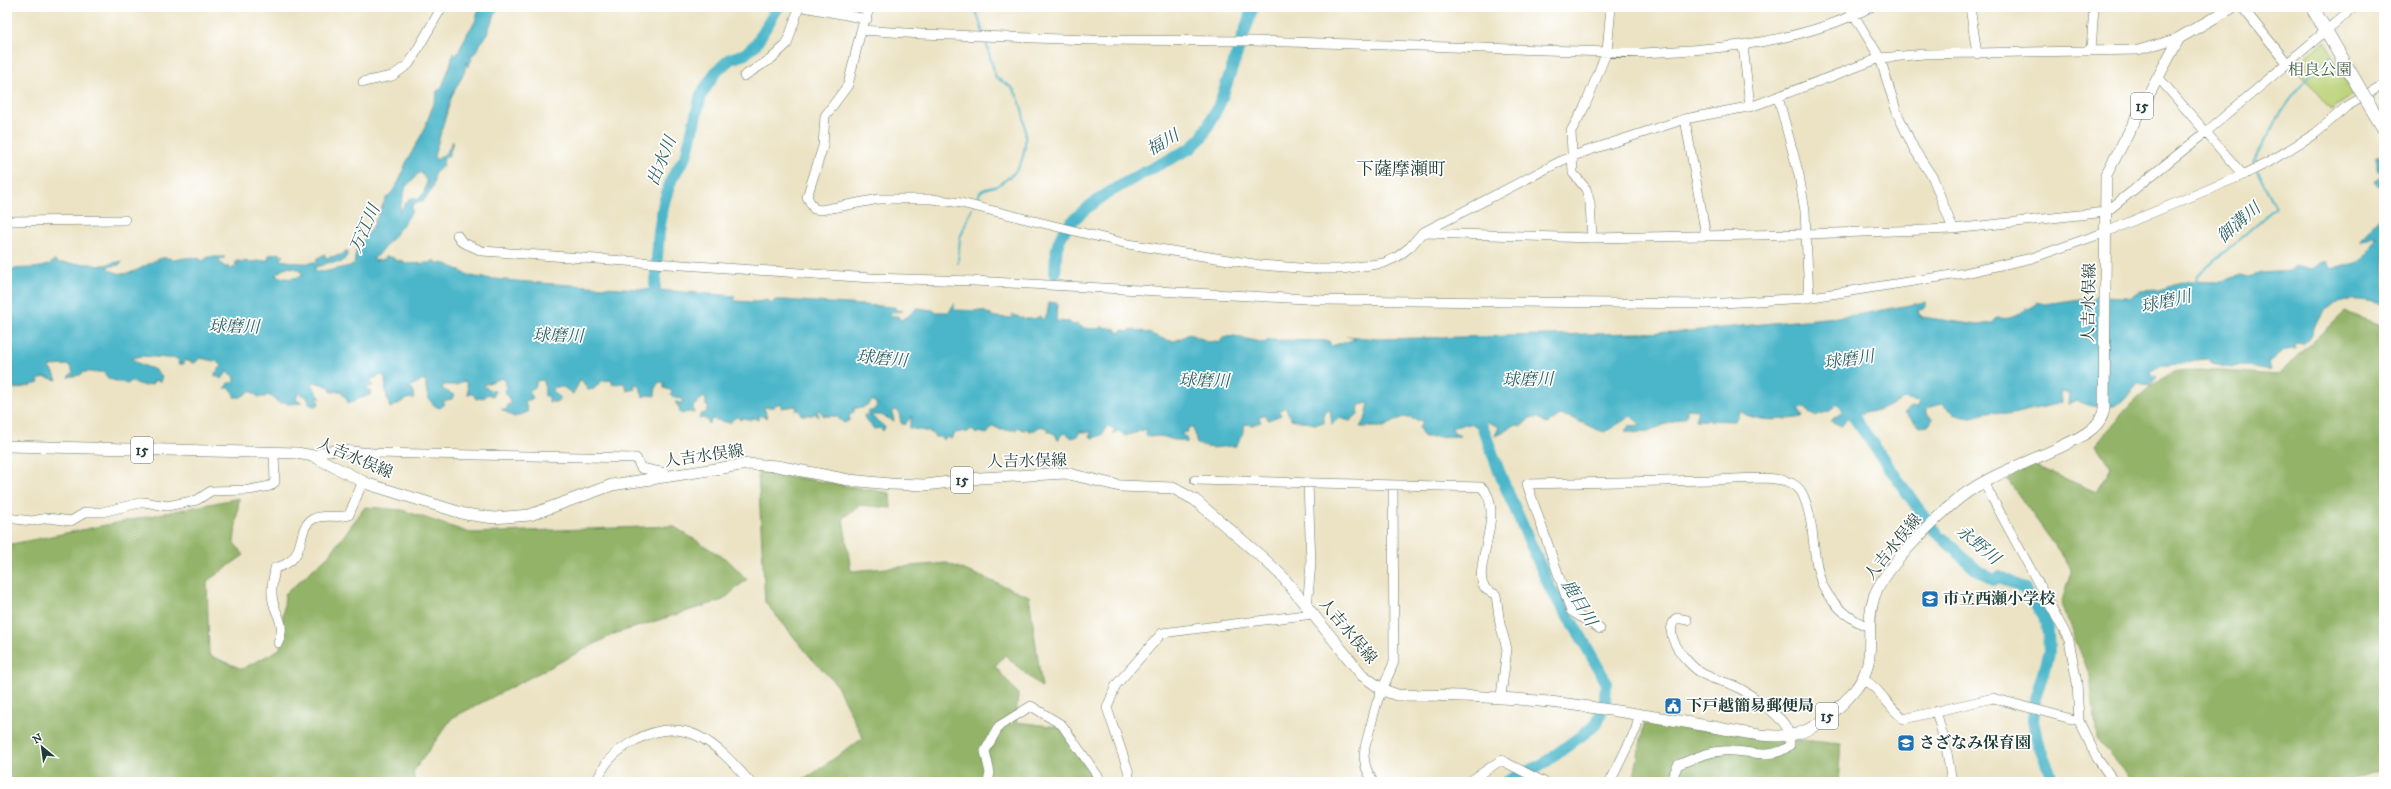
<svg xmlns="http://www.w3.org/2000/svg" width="2391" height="789" font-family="'IM FELL DW Pica','Noto Serif JP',serif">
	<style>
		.green { fill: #bad176; stroke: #6c8755 }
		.forest { fill: #93b367; stroke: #59784e }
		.water { fill: #4cb6c9; stroke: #367a7e; fill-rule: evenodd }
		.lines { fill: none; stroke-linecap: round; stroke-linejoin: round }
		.stream { stroke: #4cb6c9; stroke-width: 2 }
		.river { stroke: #4cb6c9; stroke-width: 12 }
		.minor-casing { stroke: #677766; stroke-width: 10 }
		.major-casing { stroke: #677766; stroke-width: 12 }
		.highway-casing { stroke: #677766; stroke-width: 14 }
		.minor { stroke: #fff; stroke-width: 9 }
		.major { stroke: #fff; stroke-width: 11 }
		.highway { stroke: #fff; stroke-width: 13 }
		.highway-bridge-casing { stroke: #677766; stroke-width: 14; stroke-linecap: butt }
		.highway-bridge { stroke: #fff; stroke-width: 13 }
		.labels { text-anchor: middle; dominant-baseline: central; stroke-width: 3.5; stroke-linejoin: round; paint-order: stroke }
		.shield { fill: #fff; stroke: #627771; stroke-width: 1 }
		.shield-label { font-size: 15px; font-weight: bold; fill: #1f3d34 }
		.park-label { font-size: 16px; fill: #466244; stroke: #fff }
		.street-label { font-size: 16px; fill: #1f3d34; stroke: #fff }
		.poi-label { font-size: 16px; font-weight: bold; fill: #1f3d34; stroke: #fff; text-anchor: start }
		.water-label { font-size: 17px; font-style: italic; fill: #2c6161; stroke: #fff }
		.quarter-label { font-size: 18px; fill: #1f3d34; stroke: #fff }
	</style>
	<rect width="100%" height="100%" fill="#fff"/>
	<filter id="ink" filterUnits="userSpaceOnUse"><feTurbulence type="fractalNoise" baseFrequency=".025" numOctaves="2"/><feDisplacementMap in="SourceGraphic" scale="8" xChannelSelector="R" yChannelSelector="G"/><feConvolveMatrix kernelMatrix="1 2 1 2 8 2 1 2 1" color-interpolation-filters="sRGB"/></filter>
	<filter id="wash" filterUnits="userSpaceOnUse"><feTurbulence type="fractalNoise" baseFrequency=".012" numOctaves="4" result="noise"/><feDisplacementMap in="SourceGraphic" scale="16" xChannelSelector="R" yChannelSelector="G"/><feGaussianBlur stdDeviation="0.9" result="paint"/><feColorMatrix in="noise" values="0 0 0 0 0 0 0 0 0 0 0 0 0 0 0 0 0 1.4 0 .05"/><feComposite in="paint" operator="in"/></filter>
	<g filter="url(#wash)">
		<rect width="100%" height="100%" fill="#ece3c4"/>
		<!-- green -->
		<path class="green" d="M2325,42L2353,94L2331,110L2295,66Z"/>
		<!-- forest -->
		<path class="forest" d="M2345,312L2384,326V769L2345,782H2134L2097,739L2090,676L2061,604L2072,569L2007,479L2034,465L2096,492L2111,467L2096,445C2119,417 2141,388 2174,372C2185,367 2262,374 2278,375Z
			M758,471L890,493L891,508L860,505L843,518L851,571L947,563L1029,596L1042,688L1005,655L995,666L1018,694L1016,722L1059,727L1096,782H801L863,738L836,684L812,659L765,602Z
			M239,498L234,543L244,555L207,581L209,655L242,669L280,649L285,594L330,554L365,507L402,510L470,533L673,526L729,561L747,579L723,600L614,634L452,718L413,772L415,782H7V545Z
			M1644,724L1841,744L1838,782H1633Z"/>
		<!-- water -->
		<path class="water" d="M479,7H498L485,38L478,47L479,49L473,55H469L472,59L468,67L467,61L464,73L452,95L434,156L436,160C445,155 449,150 453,141L449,155L444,158L443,166L434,174C435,185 430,196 421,202C418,204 415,203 412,205V212C407,219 380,255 374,258V261L385,259L386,256L394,258L393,260L404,261V264L429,263L435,260L437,263C451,262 462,275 476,277C535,284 595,286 654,290L655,283H658V290L735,296L734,301L757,302L768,300L771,304L775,300H784L895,307L896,310L903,311L892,312L890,316H898L900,320L907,317L917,308L933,310L934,312H949L954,304V310L983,311L995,317L1012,318V314C1020,318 1032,322 1040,316L1042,320L1047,315L1049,302L1057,303L1056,321L1070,322L1072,325L1077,324L1083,328L1098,329L1102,327L1116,329L1118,333L1123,330L1127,332C1142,325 1159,341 1174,341C1179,340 1185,336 1189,334L1210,342L1216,341L1220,343L1222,338L1234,336L1264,343L1269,340L1329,341L1331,346L1356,339L1346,336L1377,339L1680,332L1856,315L1925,302V307L1917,311L1922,317L1978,325L1992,323L1997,318C2008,319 2013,318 2022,312C2028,307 2031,310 2038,302L2044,304L2087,298L2091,301L2096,296L2129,297L2141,291L2158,290L2188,281L2218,282L2241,275L2249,277L2262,273L2290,271L2296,265L2312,269L2322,262H2327L2330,270C2339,266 2343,265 2352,264C2365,262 2371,246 2376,236L2360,242C2366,229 2377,223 2384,211V305C2360,297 2328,295 2316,323C2311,334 2315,335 2304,344L2295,343L2296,349C2283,346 2277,356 2269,363L2271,370L2241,365L2230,368L2211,364L2207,359C2196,359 2187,363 2176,365C2164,368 2162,363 2150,373L2157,377L2150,385L2138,383C2133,388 2126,399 2122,402C2108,411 2090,407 2076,400L2068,404L2069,394L2060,392L2061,403L2008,415C1977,404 1973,433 1942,404L1927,408V414L1933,419L1929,425L1919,426L1904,413L1911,407L1918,408L1919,402L1904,399L1885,408L1846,418L1842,426L1830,421L1849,407L1836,404L1830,411L1814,416L1809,413L1805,407L1799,410L1803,417C1785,420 1755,423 1740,411L1735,421L1695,420L1698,410L1687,409V416L1648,431L1637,433L1625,431L1629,426L1641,425L1631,416L1605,432C1588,428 1576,417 1560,415L1547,424L1539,418H1530L1522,426L1515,425L1495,436L1499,427L1486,421L1480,429C1471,422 1460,423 1451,429L1460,436L1424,437L1419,428L1423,421L1403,417L1384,427H1360L1366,417L1369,403L1359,405L1358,414L1350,421L1339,418L1332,425L1330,409L1324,412V423L1315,424L1291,419L1285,407L1279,411L1281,415L1268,420L1265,414L1259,418L1261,422L1252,425L1245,424L1242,435L1236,446C1218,446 1215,451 1197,444L1193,427H1189L1187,432L1181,433L1188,440L1186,443L1182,440C1169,442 1166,433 1150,437L1146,435L1147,429L1125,436L1119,431L1113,433L1115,429L1106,427L1102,435L1093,438L1089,436L1092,432H1079L1078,436L1072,438L1066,433L1062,434L1058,440L1055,434L1047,431L1049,429L1040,426L1035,430L1028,431L1029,428L1024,430L1017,427L1016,430H1001L993,426L987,434L979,432L976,434L972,429L966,433V431L955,433L951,439L946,437L944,440L940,437H935L930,432L909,428L912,416L904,425L901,423L899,412L896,410L892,412L894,421L881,415H870L885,427L883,431L880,428L874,429L865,419L864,415H867L869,410L872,411L877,406L874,400L862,408H854V412L849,416L850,420L844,423L836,416H824L819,410L817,411L819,417L814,413L813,415H801L800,411L796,410L797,406L781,408L782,404H777L774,407H764L767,418L759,415V420L753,418L750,420L743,418L740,420L738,417L734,418L730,423L712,419L709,424L706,419L699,418L701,414L706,413L709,406H706V400L703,397L693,407L694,413L688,412L682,414L679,412L680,409L675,402L682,403L683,399L675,398L671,395L672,391L664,388V382H660L656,386L655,396L647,395L643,397L640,387L634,383L635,389L627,391L625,384L620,383L613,385L611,380L602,381L594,389L588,390L581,379L573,394L563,387H554L553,392L561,398L558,402H549V396H545L544,380L536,381V386L529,391L533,398L525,402L528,412L514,417L501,409L507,410V405L511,404L505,391L506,382L502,378L483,385L489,390L495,391L493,396L488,394L485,397L476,399L473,394H468L467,383L463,381L457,385H444L442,389L454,395L452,399L443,401L445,404L440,408C429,406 425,391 426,382L422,380L408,388L413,389L414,399L409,398L390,408L386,393L385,378L382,375L370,380L373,386L365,389L371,392L370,395L355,400V402L348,403L346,397L342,394L343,391L331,392L330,387L315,382L311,384L321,399L317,397L319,404L315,406L310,405L307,397L298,393L296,400L302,403L288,404L284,402L281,404L275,400L277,399L267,395L265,397H259L250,391L241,397H234V393L230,388H225L228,383H234L235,377L227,372L222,379L215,376V373L222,366L218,362L200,358L195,363L184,360V364H178L179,359L142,356L132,358C140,368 155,365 162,377L160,382L155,380L152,384L144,386L131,381L128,384L109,379L103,372H84L80,375L68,377L73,372L69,365L50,366L49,369L53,371L57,380L45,377L38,380L39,383L16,389L7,384V270C22,266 43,272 55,260L58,263L91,264L98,266L123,261L119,265L107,267C110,271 111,270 115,272C137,281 157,249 173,260C183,259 195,254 203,261L208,257H225L219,261L225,267H229V270L239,265L235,264L236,261L250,262L268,260L269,255L279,253L284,256L281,258V260C292,262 310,266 319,260L316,259L325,254V258L341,255L345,251L349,252C339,269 341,260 328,263C323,265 320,266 315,267V270L323,272L354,265L356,251L372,228L386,198L393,191L399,181L406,163L423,132L437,95L436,92L442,87C446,75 451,66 453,53L456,56L458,53L468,32L475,22ZM421,172L427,182L424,193L418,200L414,198L409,199L399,212L406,186C413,182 414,176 421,172ZM286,267L296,268L304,275C293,279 287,280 275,275Z
			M2377,156H2384V185L2378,186L2375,180L2383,174L2377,170Z"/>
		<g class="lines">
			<!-- stream -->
			<path class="stream" d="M975,7L983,33
				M2254,166L2253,163C2272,124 2298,82 2332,55
				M974,204L981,191C986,188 990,188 996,186C1001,184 1011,176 1015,172C1031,154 1027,105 1012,88C1008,84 1001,81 996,78L985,39
				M958,263L960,238L972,208
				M2196,282L2197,276L2276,207L2257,171
				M954,313V304"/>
			<!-- river -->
			<path class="river" d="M1055,274C1056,265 1055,252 1058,244C1070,204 1155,168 1191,148L1202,137L1220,103L1253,7
				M654,299L659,231L664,202L672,178L686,156L701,95L715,73L730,59L745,54L756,44L778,7
				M1837,393L1931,527L1973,567L1993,580L2000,577L2025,589L2044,617L2048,633L2049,652L2035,699L2033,721L2038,744L2054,782
				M1476,410L1502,479L1550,588L1580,635L1606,682L1605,701L1597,724L1543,764L1506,782"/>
		</g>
	</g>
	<g filter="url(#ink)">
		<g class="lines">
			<!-- minor casing -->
			<g class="minor-casing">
				<path id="minor" d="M804,7L867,19
					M870,7L861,30L848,85L825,116L823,146L807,197L814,209L821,210L879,199H932L961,203L1128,244L1260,265L1312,269H1342L1384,263L1397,257L1410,247L1422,233L1563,160L1587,151L1685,119L1753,106L1880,58L1924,54L2138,50L2179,38
					M1849,7L1880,58L1897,113L1914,149L1933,178L1953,229
					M1970,7L1977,54
					M2242,7L2288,64
					M861,30L921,34L1091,40L1254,41L1643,53C1722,49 1800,43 1871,7
					M1743,46L1750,106
					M2091,50L2094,7
					M744,76L771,59L787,44L799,7
					M2158,77L2243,175
					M363,82L392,76L409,64L442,7
					M1778,97L1799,175L1805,211L1809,298
					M1685,119L1706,236
					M7,221L125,220
					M1425,233L1592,238L1805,234L1953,229L2106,212L2206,132L2354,7
					M457,235L462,242L482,251L871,278L974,281L1323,300L1707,304L1806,298L1965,273L2032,258L2106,232L2243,175L2269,162L2316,133L2346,107L2384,84
					M1592,238L1590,203L1586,189L1573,173L1571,131L1585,106L1607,51L1611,7
					M313,456C331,446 354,452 373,453L636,458L641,468L665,473L668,477
					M1195,480L1481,487C1508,509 1470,570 1485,588C1487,591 1493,593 1496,595L1500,624L1507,649L1501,696
					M1984,483L2069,640L2077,683L2079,721L2097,758L2114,782
					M7,518L32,521L48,518L71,521L86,512H102L144,502L167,506L197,500L211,491L249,490L270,486L275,482L274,452
					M1307,608L1311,563L1308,483
					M1600,629L1571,611L1527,484C1588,483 1650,481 1712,480C1732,480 1776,474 1793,484C1802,489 1804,497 1807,506C1815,530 1812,557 1821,581C1828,601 1850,621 1870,627
					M278,643C288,621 272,613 272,594C271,585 274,577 275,568C310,560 294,529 313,519C324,513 338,519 349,515L363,481
					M1863,679C1881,689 1888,708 1904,719L1993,698L2079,721
					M1936,711L1946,747L1952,782
					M597,782C603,763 615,752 632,742C684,711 717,744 750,782
					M988,782L990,773L985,751L999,726L1031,706L1062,725L1102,782
					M1127,782L1129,773L1107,708L1116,685L1162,633L1313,614
					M1373,782L1366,768L1364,757L1365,747L1377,702L1394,662L1393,486
					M1469,782L1501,760L1544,782
					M1610,782L1636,729L1639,715
					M1670,782L1678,765C1692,759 1706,752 1722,751C1746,748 1770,763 1790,745C1790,738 1789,732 1785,725C1778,714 1749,693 1737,687C1727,682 1714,680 1703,674C1689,666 1659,634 1677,618L1687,620"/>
			</g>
			<!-- major casing -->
			<g class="major-casing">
				<path id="major" d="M7,446L297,453L313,456L368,484L465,514L494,518L530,515L612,485L748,464L777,466L849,480L890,484L926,485L980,478L1065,473L1120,486L1173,488L1195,500L1263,558L1282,576L1362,675L1383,690L1397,695C1460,695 1520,697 1582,706C1626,712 1669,719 1713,727C1737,731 1772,740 1796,734C1817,729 1842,706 1855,690C1880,659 1863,630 1874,597C1883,570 1929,525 1950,506C1979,479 2019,466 2054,450C2068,443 2082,438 2093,428C2099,423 2102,418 2104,410L2106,175L2179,38L2233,7"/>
			</g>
			<!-- highway casing -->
			<g class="highway-casing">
				<path id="highway" d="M2312,7L2361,91"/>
			</g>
			<!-- minor -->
			<use href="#minor" class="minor"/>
			<!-- major -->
			<use href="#major" class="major"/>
			<!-- highway -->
			<use href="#highway" class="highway"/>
			<!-- highway-bridge casing -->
			<g class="highway-bridge-casing">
				<path id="highway-bridge" d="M2361,91L2384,129"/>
			</g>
			<!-- highway-bridge -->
			<use href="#highway-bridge" class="highway-bridge"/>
		</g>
	</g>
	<!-- icons -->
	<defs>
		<g id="school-square" transform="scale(0.9)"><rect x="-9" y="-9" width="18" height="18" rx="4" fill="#1f6fb2" stroke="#fff"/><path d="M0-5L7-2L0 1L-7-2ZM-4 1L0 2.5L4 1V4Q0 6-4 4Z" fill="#fff"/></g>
		<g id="civic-square" transform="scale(0.9)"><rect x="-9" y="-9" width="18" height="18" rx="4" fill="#1f6fb2" stroke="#fff"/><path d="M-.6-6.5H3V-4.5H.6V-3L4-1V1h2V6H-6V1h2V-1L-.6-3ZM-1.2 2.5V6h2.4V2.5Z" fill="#fff"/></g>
	</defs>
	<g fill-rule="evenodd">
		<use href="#school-square" x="1930" y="599"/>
		<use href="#civic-square" x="1673" y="706"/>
		<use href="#school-square" x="1906" y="743"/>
	</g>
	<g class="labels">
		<!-- shield labels -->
		<g class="shield">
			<rect x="2131" y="93" width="22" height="26" rx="3"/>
			<rect x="131" y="437" width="22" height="26" rx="3"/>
			<rect x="951" y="467" width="22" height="26" rx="3"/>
			<rect x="1816" y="703" width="22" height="26" rx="3"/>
		</g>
		<g class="shield-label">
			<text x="2142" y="106">15</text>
			<text x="142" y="450">15</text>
			<text x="962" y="480">15</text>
			<text x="1827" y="716">15</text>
		</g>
		<!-- park labels -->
		<g class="park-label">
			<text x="2320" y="70">相良公園</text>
		</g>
		<!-- street labels -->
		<g class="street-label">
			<text transform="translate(2089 303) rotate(-89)">人吉水俣線</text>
			<text transform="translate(704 456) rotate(-8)">人吉水俣線</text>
			<text transform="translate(355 458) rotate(23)">人吉水俣線</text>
			<text transform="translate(1027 461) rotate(-1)">人吉水俣線</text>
			<text transform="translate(1893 547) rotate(-51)">人吉水俣線</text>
			<text transform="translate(1348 631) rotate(50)">人吉水俣線</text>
		</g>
		<!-- poi labels -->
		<g class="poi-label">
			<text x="1943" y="599">市立西瀬小学校</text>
			<text x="1686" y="706">下戸越簡易郵便局</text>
			<text x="1919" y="743">さざなみ保育園</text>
		</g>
		<!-- water labels -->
		<g class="water-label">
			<text transform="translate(1163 143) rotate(-30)">福川</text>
			<text transform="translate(662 161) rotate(-68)">出水川</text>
			<text transform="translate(2239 223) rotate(-41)">御溝川</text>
			<text transform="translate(365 229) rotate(-66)">万江川</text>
			<text transform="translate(2166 302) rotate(-13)">球磨川</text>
			<text transform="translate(234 327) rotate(1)">球磨川</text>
			<text transform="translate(558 336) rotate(1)">球磨川</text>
			<text transform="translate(882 359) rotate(5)">球磨川</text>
			<text transform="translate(1849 360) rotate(-8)">球磨川</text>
			<text transform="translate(1528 380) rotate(-1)">球磨川</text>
			<text transform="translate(1204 381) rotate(1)">球磨川</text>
			<text transform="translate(1978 545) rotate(40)">永野川</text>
			<text transform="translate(1579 603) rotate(59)">鹿目川</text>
		</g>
		<!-- quarter labels -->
		<g class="quarter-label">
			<text x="1401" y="170">下薩摩瀬町</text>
		</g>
	</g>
	<!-- margin -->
	<rect width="2391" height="789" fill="none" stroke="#fff" stroke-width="24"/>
	<!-- north arrow -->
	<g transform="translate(42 747) rotate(331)" stroke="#ffffff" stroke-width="3" paint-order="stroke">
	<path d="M0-3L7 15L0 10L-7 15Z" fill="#1f3d34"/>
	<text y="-6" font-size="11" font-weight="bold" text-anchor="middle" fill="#1f3d34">N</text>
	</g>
</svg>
